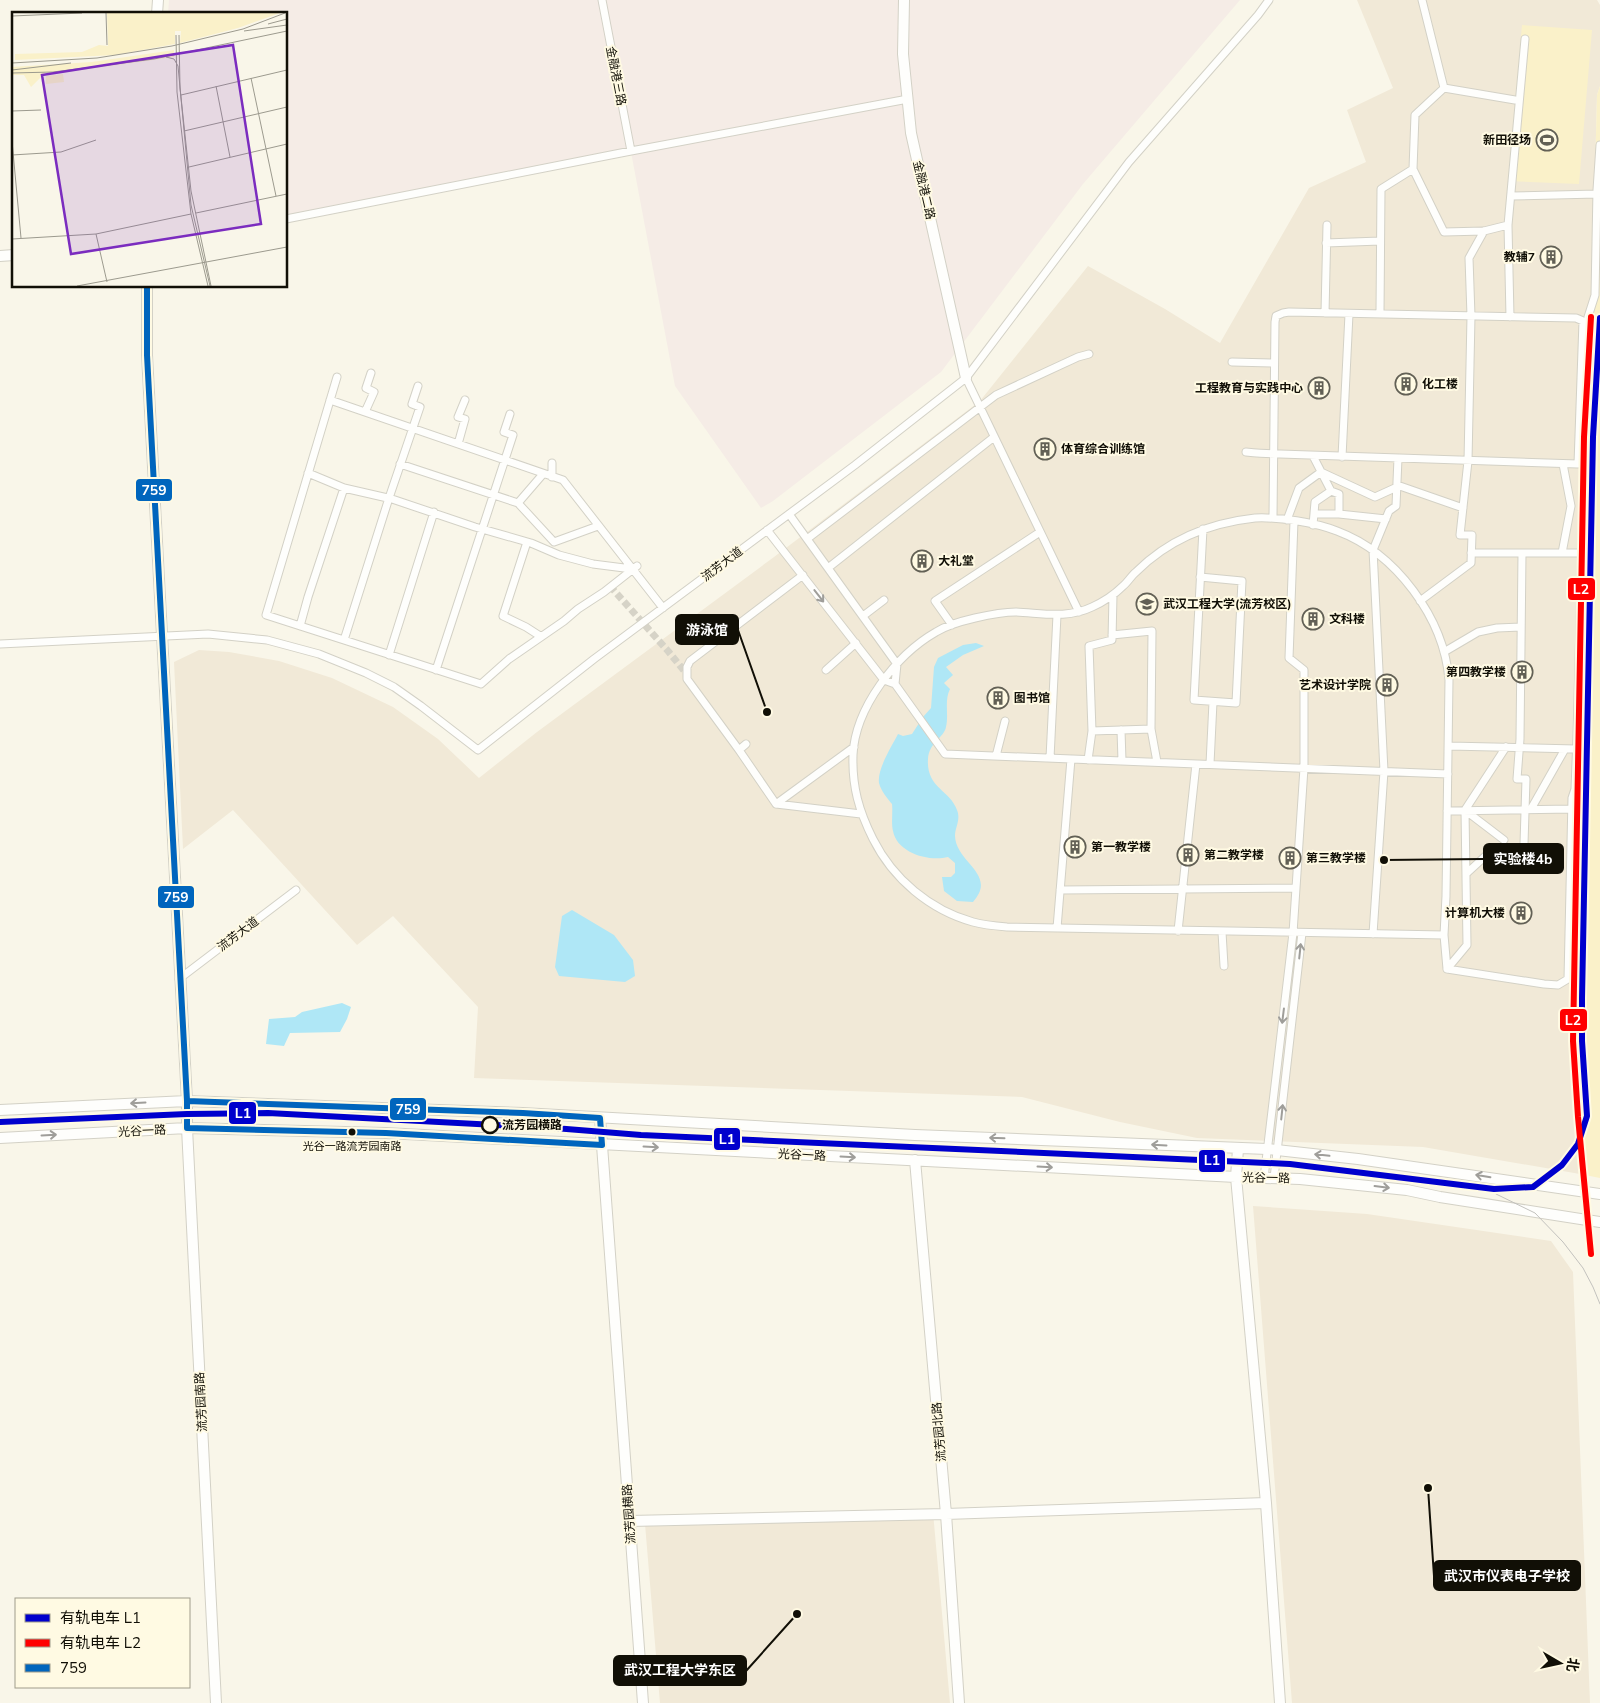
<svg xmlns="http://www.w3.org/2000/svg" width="1600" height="1703" font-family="'Nunito Sans','Noto Sans SC',sans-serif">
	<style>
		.commercial { fill: #f5ece6 }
		.education { fill: #f1e9d7 }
		.green { fill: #faf1c9 }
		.water { fill: #afe7f6 }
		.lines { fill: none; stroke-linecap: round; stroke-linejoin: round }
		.street-tunnel { stroke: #d6d3c7; stroke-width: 7; stroke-dasharray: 7 3.5; stroke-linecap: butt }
		.street-casing { stroke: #d3d1c6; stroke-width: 9 }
		.secondary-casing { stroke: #d3d1c6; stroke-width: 12 }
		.street { stroke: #fefefc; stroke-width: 7 }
		.secondary { stroke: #fefefc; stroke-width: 10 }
		.tram { stroke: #c3c2be; stroke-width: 1 }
		.bus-1-casing { stroke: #fffae3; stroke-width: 10 }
		.bus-1 { stroke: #0065bd; stroke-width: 6 }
		.tram-1-casing { stroke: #fffae3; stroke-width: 10 }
		.tram-2-casing { stroke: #fffae3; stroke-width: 10 }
		.tram-1 { stroke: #0000cd; stroke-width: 6 }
		.tram-2 { stroke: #f00; stroke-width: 6 }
		.oneway { stroke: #9f9e9a }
		.stop-dot { fill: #fffae3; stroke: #110f06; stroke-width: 2.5 }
		.bus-dot { fill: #110f06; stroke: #fffae3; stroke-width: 2 }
		.labels { text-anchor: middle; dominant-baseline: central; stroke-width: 4; stroke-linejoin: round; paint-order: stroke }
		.bus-label { font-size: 11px; fill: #110f06; stroke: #fffae3 }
		.street-label { font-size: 12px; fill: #110f06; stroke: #fffae3 }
		.poi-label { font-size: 12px; font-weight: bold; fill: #110f06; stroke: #fffae3; text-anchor: start }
		.stop-label { font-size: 12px; font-weight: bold; fill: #110f06; stroke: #fffae3; text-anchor: start }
		.inset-road { fill: none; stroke: #9c9a8e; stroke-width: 1 }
		.view { fill: #7b2cbf; fill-opacity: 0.15; stroke: #7b2cbf; stroke-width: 2.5 }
		.inset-edge { fill: none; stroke: #110f06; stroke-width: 2.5 }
		.leader { fill: none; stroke: #110f06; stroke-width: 2 }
		.callout-dot { fill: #110f06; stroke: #fffae3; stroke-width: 2 }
		.callout { fill: #110f06; stroke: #110f06; stroke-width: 2 }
		.callout-label { font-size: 14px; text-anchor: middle; font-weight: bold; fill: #fff }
		.line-badge { stroke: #fffae3; stroke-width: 2 }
		.badge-label { font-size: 14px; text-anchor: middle; font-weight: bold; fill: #fff }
	</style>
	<rect width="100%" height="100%" fill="#f9f6e9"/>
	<!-- commercial -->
	<path class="commercial" d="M169,0H1240L1083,184L941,372L773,501L761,508L675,386L631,152L286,220V14H168Z"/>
	<!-- education -->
	<path class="education" d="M1357,0H1597L1600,5V86L1597,95L1580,755V1174L1423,1147L1197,1138L1120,1122L1022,1097L474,1078L478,1007L393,916L357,945L233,810L183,849L174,662L199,650L229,652L279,661L332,678L393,707L438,739L479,778L537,732L774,557L980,401L1088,266L1165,309L1220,343L1309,188L1366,162L1347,110L1393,88Z
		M1253,1206L1367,1214L1551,1241L1573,1272L1590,1703H1292Z
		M933,1512L950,1703H660L645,1524Z"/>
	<!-- green -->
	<path class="green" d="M1522,25L1592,30L1579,184L1508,181Z
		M1600,86V1178L1580,1174V755L1597,95Z"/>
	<!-- water -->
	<path class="water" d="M976,643L984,646L963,655L946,667L953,675L944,683L950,689C944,701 949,714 946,727C944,738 929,742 928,759C926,788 950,790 957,810C961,820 955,827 955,836C956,863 998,874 973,902L957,901L944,891L942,877H951L955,873V863L948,857C929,862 897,853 893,831C891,823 893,812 892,804C887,798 881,791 879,783C877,769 892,746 898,734L903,736L912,734L923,717L931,708L934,667L938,658L963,645Z
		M572,910L614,935L633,960L635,976L625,982L559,976L555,967L562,916Z
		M342,1003L351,1007L347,1019L340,1032L290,1033L284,1046L266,1044L269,1019L295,1017L302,1012Z"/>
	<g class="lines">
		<!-- street-tunnel -->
		<path class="street-tunnel" d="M610,586L668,651L686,673"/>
		<!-- street casing -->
		<g class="street-casing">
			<path id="street" d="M602,0L631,151
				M1422,0L1444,88
				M1444,88L1415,115L1413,169L1444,232L1484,231L1508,225
				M1444,88L1515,100
				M1511,196L1597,194
				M286,219L631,151L908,99
				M1326,243L1380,241
				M1325,313L1327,225
				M1380,314L1381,189L1413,169
				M1510,317L1508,225L1525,39
				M1232,362L1274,363
				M337,377L266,615L481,684L509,659L564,621L578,609L604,592L637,566
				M966,378L1079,612
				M330,400L563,480L663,608
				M365,412L374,392L366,388L371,373
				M458,444L465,419L458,417L465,400
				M1246,452C1257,453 1269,454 1280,454L1578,464L1583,321L1576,318L1289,312L1283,313L1276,316L1275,322C1274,387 1274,452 1273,518
				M1313,456L1331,491L1339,494V514
				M1342,457L1349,314
				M552,463V477
				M400,464L518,503L554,542L598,526
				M308,473L344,488L392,499L475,527L531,543L559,555L593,564L632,569
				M1397,485L1463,508
				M518,503L543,474
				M789,514L897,664L895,684
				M1315,514H1339L1386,519
				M1255,518C1279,517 1314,522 1337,531C1396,553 1444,618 1449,680L1446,896L1444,935L1007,927C995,926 984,925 973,922C930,910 893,879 873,839C859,811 852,787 853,755C855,708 896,655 936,632C947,625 962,621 975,618C988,615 1003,612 1016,612C1042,613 1067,619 1092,607C1103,602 1114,595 1123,586C1128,582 1131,576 1136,572C1169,539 1209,523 1255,518Z
				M1287,520L1299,488L1321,472L1375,497L1397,487
				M1313,525L1315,502L1331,491
				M767,530L884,680L895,684L945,754L1448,774
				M807,539L996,395L1078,357L1089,354
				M527,542L503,616L526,627L540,636
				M1471,553H1582
				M1522,553L1520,739L1517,779H1526L1524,844
				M1562,553L1571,506L1563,464
				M828,568L994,437
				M803,575L690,661L687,667V679L739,750L776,804L861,814
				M1200,577L1242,581L1236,703L1194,700L1203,529
				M1420,601L1471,563L1472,535H1460L1468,461L1471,316L1469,258L1484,231
				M863,616L884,600
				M952,625L935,601L1040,532
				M300,626L308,597L344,488
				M1112,635L1152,631L1151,729L1157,762
				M344,640L389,498L420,407L412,404L418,386
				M0,644L208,634L267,640L319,654L366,673L394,687L421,706L478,750L594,659L855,465L966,378L1129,162L1258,15L1269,0
				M1444,652L1478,632L1497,628L1521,627
				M389,655L434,512
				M436,670L513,435L504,432L510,414
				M826,670L856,643
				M1121,730L1122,761
				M1092,731L1151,729
				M1449,746L1576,749
				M739,750L746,744
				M996,756L1005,721
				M1050,758L1057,615
				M1088,760L1092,731L1089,646L1112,640L1113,595
				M1210,764L1213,702
				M776,804L854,747
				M1531,809L1565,749
				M1447,811L1572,809
				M1466,811L1504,840
				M1467,873L1493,849
				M1060,890L1296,888
				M1057,928L1071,759
				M1178,931L1196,764
				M1222,932L1224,966
				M1373,934L1384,771L1373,550L1389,511L1396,506L1398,458
				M1444,935L1447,969
				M1447,969L1544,984L1558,985L1568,979L1572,798L1575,789L1577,737L1588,317L1595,295L1597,190L1600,145
				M1447,969L1467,945L1465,810L1506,747
				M179,979L296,890
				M1264,1178L1293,933L1304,768V670L1289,658L1294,521
				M1274,1178L1302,933"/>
		</g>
		<!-- secondary casing -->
		<g class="secondary-casing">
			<path id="secondary" d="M904,0L903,54L911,133L966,378
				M157,14L158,0
				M0,256L14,255
				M147,286V355L187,1101V1128L216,1703
				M0,1110L187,1101L523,1113L915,1135L1267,1149L1358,1159L1600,1194
				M600,1118L643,1703
				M0,1138L187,1128L386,1133L1236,1177L1300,1179L1407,1190L1440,1197L1600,1222
				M1238,1149L1236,1177L1266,1503L1280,1703
				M915,1160L946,1514L959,1703
				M630,1521L946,1514L1266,1503"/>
		</g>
		<!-- street -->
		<use href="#street" class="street"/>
		<!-- secondary -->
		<use href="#secondary" class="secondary"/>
		<!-- tram -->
		<path class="tram" d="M1496,1194L1535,1213L1563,1242L1583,1268L1593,1287L1600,1304"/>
		<!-- bus-1 casing -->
		<g class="bus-1-casing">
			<path id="bus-1" d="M147,286V355L187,1101
				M187,1101L523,1113L600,1118L602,1145L386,1133L187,1128Z"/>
		</g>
		<!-- bus-1 -->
		<use href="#bus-1" class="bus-1"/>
		<!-- tram-1 casing -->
		<g class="tram-1-casing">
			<path id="tram-1" d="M0,1122L187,1114L268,1113L554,1128L641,1135L1290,1164L1494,1189L1533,1187L1562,1165L1578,1144L1587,1116L1582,1041V998L1593,437L1600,318"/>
		</g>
		<!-- tram-2 casing -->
		<g class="tram-2-casing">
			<path id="tram-2" d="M1591,317L1584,437L1573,1041L1578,1117L1591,1254"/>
		</g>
		<!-- tram-1 -->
		<use href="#tram-1" class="tram-1"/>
		<!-- tram-2 -->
		<use href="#tram-2" class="tram-2"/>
	</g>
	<!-- one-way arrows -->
	<defs><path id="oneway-shaft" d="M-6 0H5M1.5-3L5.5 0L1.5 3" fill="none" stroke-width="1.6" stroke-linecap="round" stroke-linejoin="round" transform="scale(1.25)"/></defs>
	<g class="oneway">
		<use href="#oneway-shaft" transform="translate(819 596) rotate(52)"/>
		<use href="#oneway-shaft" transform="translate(1300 951) rotate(-84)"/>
		<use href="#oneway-shaft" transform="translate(1283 1016) rotate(97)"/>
		<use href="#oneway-shaft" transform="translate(138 1103) rotate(177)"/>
		<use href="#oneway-shaft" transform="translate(1282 1112) rotate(-84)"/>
		<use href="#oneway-shaft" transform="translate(49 1135) rotate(-3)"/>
		<use href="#oneway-shaft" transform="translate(997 1138) rotate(-178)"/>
		<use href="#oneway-shaft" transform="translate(1159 1145) rotate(-177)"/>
		<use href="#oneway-shaft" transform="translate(651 1147) rotate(3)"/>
		<use href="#oneway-shaft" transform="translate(1322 1155) rotate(-174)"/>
		<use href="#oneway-shaft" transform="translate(848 1157) rotate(3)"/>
		<use href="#oneway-shaft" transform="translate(1045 1167) rotate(3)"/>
		<use href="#oneway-shaft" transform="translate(1483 1176) rotate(-171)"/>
		<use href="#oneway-shaft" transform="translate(1382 1187) rotate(7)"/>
	</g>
	<!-- icons -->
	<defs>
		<g id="stadium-ring" transform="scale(1.125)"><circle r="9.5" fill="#fffae3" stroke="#626055" stroke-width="1.5"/><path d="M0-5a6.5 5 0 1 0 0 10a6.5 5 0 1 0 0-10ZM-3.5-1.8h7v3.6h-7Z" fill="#626055"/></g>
		<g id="building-ring" transform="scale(1.125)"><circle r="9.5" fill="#fffae3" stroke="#626055" stroke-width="1.5"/><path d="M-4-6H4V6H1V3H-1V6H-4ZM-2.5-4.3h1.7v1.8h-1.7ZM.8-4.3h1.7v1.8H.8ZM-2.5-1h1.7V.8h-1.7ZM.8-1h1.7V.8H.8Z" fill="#626055"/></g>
		<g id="university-ring" transform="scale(1.125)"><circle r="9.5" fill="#fffae3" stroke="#626055" stroke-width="1.5"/><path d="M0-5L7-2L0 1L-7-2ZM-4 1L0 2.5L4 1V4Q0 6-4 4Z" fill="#626055"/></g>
	</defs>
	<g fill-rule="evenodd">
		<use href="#stadium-ring" x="1547" y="140"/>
		<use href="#building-ring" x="1551" y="257"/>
		<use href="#building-ring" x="1406" y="384"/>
		<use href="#building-ring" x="1319" y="388"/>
		<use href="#building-ring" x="1045" y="449"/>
		<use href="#building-ring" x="922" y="561"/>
		<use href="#university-ring" x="1147" y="604"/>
		<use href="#building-ring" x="1313" y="619"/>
		<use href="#building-ring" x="1522" y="672"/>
		<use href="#building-ring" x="1387" y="685"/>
		<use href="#building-ring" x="998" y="698"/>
		<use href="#building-ring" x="1075" y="847"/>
		<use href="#building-ring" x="1188" y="855"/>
		<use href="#building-ring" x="1290" y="858"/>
		<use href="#building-ring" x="1521" y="913"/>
	</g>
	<!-- markers -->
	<circle class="stop-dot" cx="490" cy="1125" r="8"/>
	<circle class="bus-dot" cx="352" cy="1132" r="4.5"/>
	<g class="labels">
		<!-- bus labels -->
		<g class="bus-label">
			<text x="352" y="1146">光谷一路流芳园南路</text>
		</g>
		<!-- street labels -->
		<g class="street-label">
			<text transform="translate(616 76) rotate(79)">金融港三路</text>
			<text transform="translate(924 190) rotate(77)">金融港二路</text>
			<text transform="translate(722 564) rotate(-37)">流芳大道</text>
			<text transform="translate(238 934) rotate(-37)">流芳大道</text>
			<text transform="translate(142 1131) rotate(-3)">光谷一路</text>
			<text transform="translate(802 1155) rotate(3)">光谷一路</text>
			<text transform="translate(1266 1178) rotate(1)">光谷一路</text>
			<text transform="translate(201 1402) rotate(-93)">流芳园南路</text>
			<text transform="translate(939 1432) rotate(-95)">流芳园北路</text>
			<text transform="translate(629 1514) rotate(-94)">流芳园横路</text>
		</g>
		<!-- poi labels -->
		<g class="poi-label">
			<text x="1531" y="140" text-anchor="end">新田径场</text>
			<text x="1535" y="257" text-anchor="end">教辅7</text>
			<text x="1422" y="384">化工楼</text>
			<text x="1303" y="388" text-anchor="end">工程教育与实践中心</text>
			<text x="1061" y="449">体育综合训练馆</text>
			<text x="938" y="561">大礼堂</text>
			<text x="1163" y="604">武汉工程大学(流芳校区)</text>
			<text x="1329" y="619">文科楼</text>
			<text x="1506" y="672" text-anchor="end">第四教学楼</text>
			<text x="1371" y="685" text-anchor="end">艺术设计学院</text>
			<text x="1014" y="698">图书馆</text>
			<text x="1091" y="847">第一教学楼</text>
			<text x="1204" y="855">第二教学楼</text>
			<text x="1306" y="858">第三教学楼</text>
			<text x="1505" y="913" text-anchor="end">计算机大楼</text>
		</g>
		<!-- stop labels -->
		<g class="stop-label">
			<text x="502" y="1125">流芳园横路</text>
		</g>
	</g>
	<!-- overview -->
	<g transform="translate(12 12)">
		<rect width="275" height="275" fill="#f9f6e9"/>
		<path d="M95,1H268L226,16L168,31L169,19H163V32L103,43L3,48V42L70,40L87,33L96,34ZM162,38V45L41,62L34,60L19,75L12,63H0V55L80,50ZM51,62L52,70L34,72V64Z" fill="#faf1c9"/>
		<path class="inset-road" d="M94,1L95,33M0,4L70,1M256,12L275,7M232,19L275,13M164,23L165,80L179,202L196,274M167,23L168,76L179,179L199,274M154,45L162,47L166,54L179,193L198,274M0,51L85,46L160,34L231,17L273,1M0,58L59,51M0,61L41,60L142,47L275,19M239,66L264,184M204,74L218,145M169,83L275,58M0,99L29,98M172,119L275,95M0,129L9,226M0,143L49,140L84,128M177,155L275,132M184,201L275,182M84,222L95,270M0,227L84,222L179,202M65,274L275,235"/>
		<path class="view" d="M221,33L249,212L59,242L30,63Z"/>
		<rect width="275" height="275" class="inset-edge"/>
	</g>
	<!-- callouts -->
	<path class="leader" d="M767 712L738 630M1384 860L1484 859M1428 1488L1434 1576M797 1614L746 1671"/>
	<g class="callout-dot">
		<circle cx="767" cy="712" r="5"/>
		<circle cx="1384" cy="860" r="5"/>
		<circle cx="1428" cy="1488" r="5"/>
		<circle cx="797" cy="1614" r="5"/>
	</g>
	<g class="callout">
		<rect x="676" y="615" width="62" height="29" rx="5"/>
		<rect x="1484" y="844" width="79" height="29" rx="5"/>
		<rect x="1434" y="1561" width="146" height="29" rx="5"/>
		<rect x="614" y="1656" width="132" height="29" rx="5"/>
	</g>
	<g class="callout-label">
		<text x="707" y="635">游泳馆</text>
		<text x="1523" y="864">实验楼4b</text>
		<text x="1507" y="1581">武汉市仪表电子学校</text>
		<text x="680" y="1675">武汉工程大学东区</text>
	</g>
	<g class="line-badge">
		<rect x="135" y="478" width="38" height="24" rx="5" fill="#0065bd"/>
		<rect x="1567" y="577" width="29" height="24" rx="5" fill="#f00"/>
		<rect x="157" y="885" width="38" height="24" rx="5" fill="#0065bd"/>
		<rect x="1559" y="1008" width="29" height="24" rx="5" fill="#f00"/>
		<rect x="389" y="1097" width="38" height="24" rx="5" fill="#0065bd"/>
		<rect x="228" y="1101" width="29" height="24" rx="5" fill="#0000cd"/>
		<rect x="713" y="1127" width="28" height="24" rx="5" fill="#0000cd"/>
		<rect x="1198" y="1149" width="28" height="24" rx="5" fill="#0000cd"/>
	</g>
	<g class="badge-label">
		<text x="154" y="495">759</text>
		<text x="1581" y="594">L2</text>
		<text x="176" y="902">759</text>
		<text x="1573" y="1025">L2</text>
		<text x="408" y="1114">759</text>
		<text x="243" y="1118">L1</text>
		<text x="727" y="1144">L1</text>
		<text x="1212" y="1165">L1</text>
	</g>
	<!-- legend -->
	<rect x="15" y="1598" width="175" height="90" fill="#fffae3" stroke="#a09c8b"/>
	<rect x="25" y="1614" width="25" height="8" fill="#0000cd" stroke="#a09c8b"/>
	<text x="60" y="1623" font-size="15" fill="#110f06">有轨电车 L1</text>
	<rect x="25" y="1639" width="25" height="8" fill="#ff0000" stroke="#a09c8b"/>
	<text x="60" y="1648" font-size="15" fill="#110f06">有轨电车 L2</text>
	<rect x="25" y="1664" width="25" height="8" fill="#0065bd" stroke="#a09c8b"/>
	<text x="60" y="1673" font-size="15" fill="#110f06">759</text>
	<!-- north arrow -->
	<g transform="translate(1560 1663) rotate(99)" stroke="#fffae3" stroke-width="4" paint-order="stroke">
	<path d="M0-4L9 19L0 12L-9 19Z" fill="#110f06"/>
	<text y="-8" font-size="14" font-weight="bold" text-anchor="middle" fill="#110f06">北</text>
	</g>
</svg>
